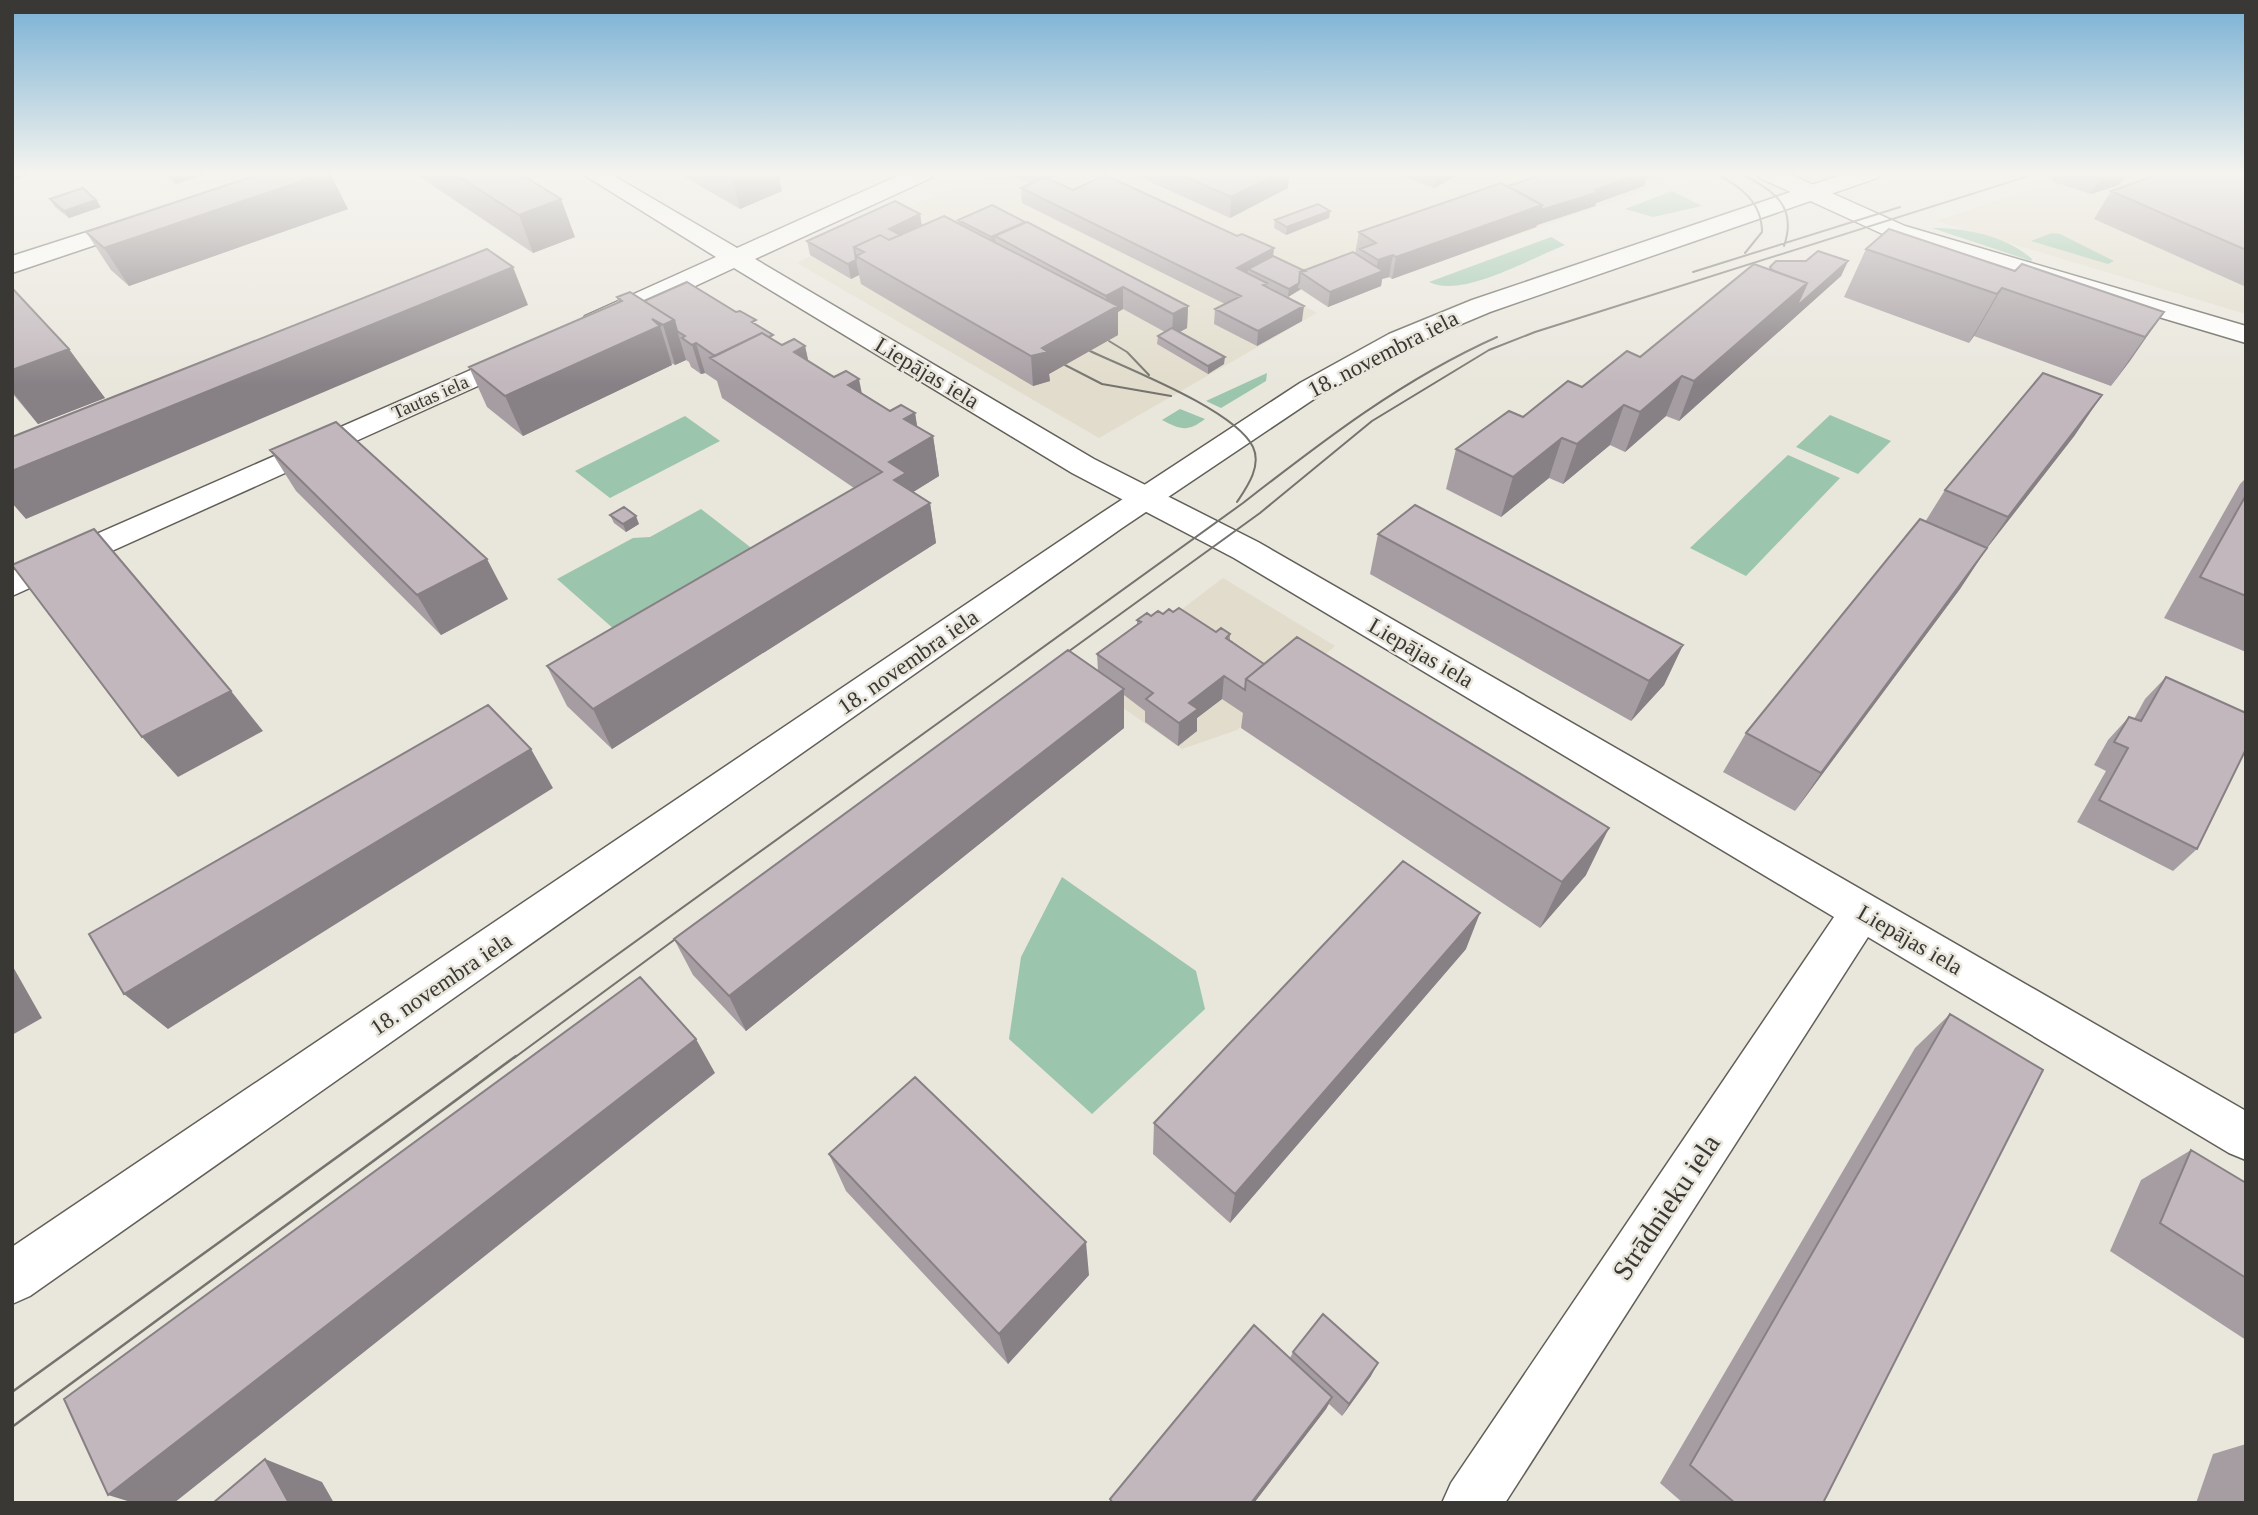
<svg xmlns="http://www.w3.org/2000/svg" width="2258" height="1515" font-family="'Times New Roman',serif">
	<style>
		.built { fill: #e1dccb }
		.green { fill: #9bc5ac }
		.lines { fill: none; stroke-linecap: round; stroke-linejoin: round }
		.minor-casing { stroke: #615f57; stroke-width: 3 }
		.tertiary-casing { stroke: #615f57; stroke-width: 3 }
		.primary-casing { stroke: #615f57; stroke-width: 3 }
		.minor { fill: #fff; fill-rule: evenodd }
		.tertiary { fill: #fff; fill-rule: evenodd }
		.primary { fill: #fff; fill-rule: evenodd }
		.tram-far1 { stroke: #75736e; stroke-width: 2 }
		.tram { stroke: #75736e; stroke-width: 2.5 }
		.wall { fill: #a69da2 }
		.shaded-wall { fill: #878084 }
		.building { fill: #c1b7bc; stroke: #878084; stroke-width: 2 }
		.labels { text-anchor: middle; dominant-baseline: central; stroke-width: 5; stroke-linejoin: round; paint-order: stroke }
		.far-street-label { font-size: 19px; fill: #393835; stroke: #e9e6dc }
		.street-label { font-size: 23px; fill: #393835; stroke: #e9e6dc }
		.near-street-label { font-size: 28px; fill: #393835; stroke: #e9e6dc }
	</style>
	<rect width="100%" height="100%" fill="#e9e6dc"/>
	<!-- built -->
	<path class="built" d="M989,173H1679L1684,176L1392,279L1389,277L1375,282L1381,286L1328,307L1301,290L1288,297L1317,313L1099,438L797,263L894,214Z
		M2080,173H2246V314L1936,221Z
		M1223,578L1335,646L1237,730L1182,749L1086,682Z"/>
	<!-- green -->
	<path class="green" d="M1672,191L1702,206L1653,217L1625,209Z
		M1932,228C1967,228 2006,236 2032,259L2031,261Z
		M2052,233L2060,234L2114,261L2108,264L2031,241Z
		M1551,237L1565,245C1531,258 1462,299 1429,282Z
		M1267,373L1266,381L1221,408L1206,401Z
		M1180,409L1205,419C1188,432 1181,430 1162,420Z
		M1830,415L1891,441L1858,474L1796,447Z
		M685,416L720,441L610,498L575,471Z
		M1788,455L1840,478L1746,576L1690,548Z
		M701,509L754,550L615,630L557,579L633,538L650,537Z
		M1062,877L1196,971L1205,1009L1092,1114L1009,1039L1021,957Z"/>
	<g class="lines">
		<!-- minor casing -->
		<g class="minor-casing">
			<path id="minor" d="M581,173H609L737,248L904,173H934L931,178L755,259L1094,459L1258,542L2246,1111V1160L2229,1153L1868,937L1505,1503H1442L1451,1483L1834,917L1234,558L1072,473L734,268L605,328H585L581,322L585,316L716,257Z
				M140,215L149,217L152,222L149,227L12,273V256Z
				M521,348L531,350L535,356L531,362L12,596V571Z"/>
		</g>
		<!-- tertiary casing -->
		<g class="tertiary-casing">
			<path id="tertiary" d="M1756,173H1787L1905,226L2246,326V343L1887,236L1760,178Z"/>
		</g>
		<!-- primary casing -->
		<g class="primary-casing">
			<path id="primary" d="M1847,173H1881L1877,178L1490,312L1409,346L1320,395L1122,528L30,1296L12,1304V1247L1100,514L1300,383L1389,334L1472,300Z"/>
		</g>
		<!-- minor -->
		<use href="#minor" class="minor"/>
		<!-- tertiary -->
		<use href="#tertiary" class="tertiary"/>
		<!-- primary -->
		<use href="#primary" class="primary"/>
		<!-- tram-far1 -->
		<path class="tram-far1" d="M1715,173C1740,186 1762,202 1762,232L1745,253
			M1739,173C1773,190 1798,205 1784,246
			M1693,272L1900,207
			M1109,341L1127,352L1149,375
			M1090,351C1128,369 1235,410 1253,447C1262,466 1247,487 1237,502
			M1065,365L1102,384L1171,396
			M1054,662L1260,513L1372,421L1489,350L1535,332L2038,173
			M474,1058L1243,503C1324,440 1403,379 1497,337
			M514,1058L689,929"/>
		<!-- tram -->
		<path class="tram" d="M12,1392L477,1056
			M12,1427L516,1056"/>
	</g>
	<!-- wall -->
	<path class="wall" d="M162,173H208L176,184Z
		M414,173H519L575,237L533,253Z
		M678,173H778L782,191L740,209Z
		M1006,173H1061L1049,179L1073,190L1237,236L1274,248L1273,256L1305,271L1355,254L1359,232L1508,186L1548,173H1657L1656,175L1646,179L1644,186L1596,203L1595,206L1537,225L1536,227L1392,279L1389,277L1382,279L1381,286L1328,307L1301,289L1288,297L1267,286L1302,321L1257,346L1214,324L1215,309L1225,304L1022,203L1021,188L1030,184Z
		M1142,173H1289L1288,188L1230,218L1142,178Z
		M1395,173H1462L1434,188Z
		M2056,173H2127L2119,185L2091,194L2051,181Z
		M2246,174V287L2094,219L2111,191Z
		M50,199L101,207L69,218L55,207Z
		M348,209L129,286L111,270L86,232Z
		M1330,211L1329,218L1286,235L1274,228L1275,220Z
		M920,214L922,226L959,223L958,220L1025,223L1188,306L1187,328L1180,332L1224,364L1208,374L1157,344L1158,336L1165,332L1123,309L1118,312V335L1049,374L1050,381L1033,386L861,284L859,275L851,279L810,255L807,241Z
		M1866,249L2015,271L2164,312L2111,386L1974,336L1969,343L1844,297Z
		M1848,261L1841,276L1679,421L1666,416L1625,452L1610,445L1563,484L1549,478L1501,517L1446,489L1456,449L1523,417L1640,357L1769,269L1770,267Z
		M12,288L105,398L38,424L12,393Z
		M617,297L644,301L757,325L774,340L782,345L805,346L808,361L890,411L915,413L917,427L933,436L939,476L913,492L930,503L936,543L612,749L567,706L547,666L854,488L722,398L717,381L705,373L701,374L691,367L689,362L686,360L675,365L671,363L672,365L523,436L487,407L469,367L618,302Z
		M2075,435L1987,548L1960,589L1795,811L1723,772L1746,733L1925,522L1945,490Z
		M270,450L508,599L441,635L296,491Z
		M2246,478V652L2164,618L2240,484Z
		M610,515L639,524L626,532L614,523Z
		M1378,534L1683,645L1664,685L1631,721L1370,574Z
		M1173,612L1216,632L1230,634V640L1264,664L1586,875L1540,928L1241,728L1243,713L1222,699L1197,718V731L1178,746L1145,722V711L1124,695V728L746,1031L693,975L674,939L1098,671L1097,654L1137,625V620L1151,616Z
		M2166,677L2197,849L2173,871L2077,822L2106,771L2094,765L2108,740L2129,717L2134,719L2145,699Z
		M1466,949L1230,1223L1153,1154L1154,1123Z
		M1950,1014L1823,1503H1683L1660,1483L1915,1048Z
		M2191,1150L2246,1183V1340L2110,1251L2141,1180Z
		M829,1154L1089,1275L1008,1364L846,1191Z
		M1293,1352L1371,1376L1342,1416L1329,1404L1326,1409L1254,1503H1110V1499L1290,1358Z
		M2246,1444V1503H2196L2213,1454Z"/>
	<!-- shaded-wall -->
	<path class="shaded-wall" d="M12,173H37L12,180Z
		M169,173H208L176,184Z
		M326,173H330L348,209L129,286L104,248Z
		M731,173H778L782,191L740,209Z
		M1038,173H1061L1049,178L1038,188Z
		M1278,173H1289L1288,188L1230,218L1231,197Z
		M1439,173H1462L1434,188L1437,174Z
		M1640,173H1657L1656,175L1646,179L1644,186L1596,203L1595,206L1537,225L1536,227L1392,279L1396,257L1542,205L1595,190Z
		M2120,173H2127L2119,185L2091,194L2100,179Z
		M561,199L575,237L533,253L519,215Z
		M96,200L101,207L69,218L64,211Z
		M1330,211L1329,218L1286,235L1287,227Z
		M920,214L922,229L891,244L889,229Z
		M1025,222L995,236L996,250L992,252L991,237Z
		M1274,248L1272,263L1248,269L1247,277L1237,268Z
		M1393,255L1389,277L1382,279L1381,286L1328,307L1330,292L1375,274L1378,260Z
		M856,260L859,275L851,279L848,264Z
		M1848,261L1841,276L1679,421L1694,381L1807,283Z
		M513,267L528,305L26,519L12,503V471Z
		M1299,283L1298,288L1301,289L1288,297L1289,289Z
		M1123,287V309L1118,312V335L1049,374L1050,381L1033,386L1031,356L1042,348L1107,313L1106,296Z
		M2002,288L1974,336L1969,343L1997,294Z
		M1188,306L1187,328L1172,336L1173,314Z
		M1304,306L1302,321L1257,346L1258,331Z
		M2164,312L2130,361L2111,386L2145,337Z
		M674,320L686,360L675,365L663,325Z
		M660,326L672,365L523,436L505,396Z
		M696,343L705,373L701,374L692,345Z
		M805,346L814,386L794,352Z
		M69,349L105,398L38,424L12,391V370Z
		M1225,357L1224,364L1208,374V366Z
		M1682,376L1666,416L1625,452L1640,412Z
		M859,379L867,419L848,385Z
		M2102,395L2075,435L1980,557L2008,517Z
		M1624,405L1610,445L1563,484L1577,444Z
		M915,413L920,444L933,436L939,476L910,494L901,520L889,462L904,419Z
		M1562,438L1549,478L1501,517L1513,477Z
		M930,503L936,543L612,749L593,709Z
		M636,516L639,524L626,532L623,524Z
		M1987,548L1960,589L1795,811L1821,773Z
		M487,559L508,599L441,635L417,595Z
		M1683,645L1664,685L1631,721L1649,681Z
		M1224,676L1222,699L1197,718V731L1178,746L1179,723L1189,703Z
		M1124,689V728L746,1031L729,996Z
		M231,691L263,731L178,777L142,737Z
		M531,749L553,788L168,1029L124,994Z
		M1609,828L1586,875L1540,928L1562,882Z
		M1480,913L1466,949L1230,1223L1235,1194Z
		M12,965L42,1018L12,1035Z
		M696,1039L715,1073L174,1503H134L108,1495Z
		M1086,1242L1089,1275L1008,1364L999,1334Z
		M1378,1363L1371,1376L1342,1416L1349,1404Z
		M1332,1397L1326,1409L1254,1503H1251Z
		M265,1459L322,1482L334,1503H289Z"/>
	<!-- building -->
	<path class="building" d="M263,173H326L104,248L86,232Z
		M453,173H519L561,199L519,215Z
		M1177,173H1278L1231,197Z
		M1548,173H1643L1595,190L1599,192L1541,210L1542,205L1508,186Z
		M2080,173H2120L2100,179Z
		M2161,173H2242L2246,174V250L2111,191Z
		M1105,175L1237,236L1242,234L1274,248L1237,268L1267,283L1263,285L1304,306L1258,331L1215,309L1241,296L1021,188L1045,177L1073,190Z
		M1501,183L1542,205L1396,257L1393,255L1378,260L1360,249L1376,243L1359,232Z
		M83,188L96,200L64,211L50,199Z
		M895,201L920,214L889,229L901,235L889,240L880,235L854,247L856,260L848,264L807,241Z
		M1318,204L1330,211L1287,227L1275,220Z
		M992,205L1025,222L991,237L958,220Z
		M944,216L1118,306L1042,348L1048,352L1031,356L856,256L864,252L854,247L880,235L889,240Z
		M1027,222L1188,306L1173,314L1123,287L1106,296L995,236Z
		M1889,229L2015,271L2022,264L2164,312L2145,337L2002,288L1997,294L1866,249Z
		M487,249L513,267L12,471V437Z
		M1818,251L1848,261L1796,307L1807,283L1772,270L1770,267L1776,261H1806Z
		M1353,252L1383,271L1330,292L1300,272Z
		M1273,256L1305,271L1300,272L1299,283L1289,289L1248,269Z
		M1754,264L1807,283L1694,381L1682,376L1640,412L1624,405L1577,444L1562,438L1513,477L1456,449L1509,411L1523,417L1568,381L1582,387L1627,351L1640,357Z
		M687,282L736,312L740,311L749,316L756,320L752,322L773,335L769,337L762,333L715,356L696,343L692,345L682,338L685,336L677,331L674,320L644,301Z
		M12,288L69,349L12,370Z
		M630,292L674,320L663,325L652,319L660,326L505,396L469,367L622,301L617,297Z
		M1172,328L1225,357L1208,366L1158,336Z
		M762,333L782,345L794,339L805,346L794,352L834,377L846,371L859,379L848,385L890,411L901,405L915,413L904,419L933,436L889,462L906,473L894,480L930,503L593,709L547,666L882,472L710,358Z
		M2043,373L2102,395L2008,517L1945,490Z
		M336,422L487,559L417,595L270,450Z
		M2246,495V596L2200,577Z
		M1415,505L1683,645L1649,681L1378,534Z
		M624,507L636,516L623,524L610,515Z
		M1920,519L1987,548L1821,773L1746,733Z
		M94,529L231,691L142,737L12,565Z
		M1179,608L1216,632L1221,628L1230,634L1226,638L1264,664L1246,679L1245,690L1224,676L1189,703L1198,709L1179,723L1146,699L1153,693L1097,654L1141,622L1137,620L1147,613L1151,616L1158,611L1163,614L1169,609L1173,612Z
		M1297,637L1609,828L1562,882L1246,679Z
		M1068,650L1124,689L729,996L674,939Z
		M2166,677L2246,713V749L2197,849L2099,800L2128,748L2114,742L2129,717L2141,721Z
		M488,705L531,749L124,994L89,934Z
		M1403,861L1480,913L1235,1194L1154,1123Z
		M640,977L696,1039L108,1495L64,1399Z
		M1950,1014L2043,1070L1823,1503H1735L1690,1465Z
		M915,1077L1086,1242L999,1334L829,1154Z
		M2191,1150L2246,1183V1278L2160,1223Z
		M1323,1314L1378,1363L1349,1404L1293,1352Z
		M1254,1325L1332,1397L1251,1503H1113L1110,1499Z
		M265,1459L289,1503H213Z"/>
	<!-- sky -->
	<linearGradient id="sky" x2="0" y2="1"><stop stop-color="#78b0d4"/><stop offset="0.45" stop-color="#f5f4ef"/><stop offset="1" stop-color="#f5f4ef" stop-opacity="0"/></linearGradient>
	<rect width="2258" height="385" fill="url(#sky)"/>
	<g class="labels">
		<!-- far-street labels -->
		<g class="far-street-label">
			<text transform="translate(430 397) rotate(-24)">Tautas iela</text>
		</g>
		<!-- street labels -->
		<g class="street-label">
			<text transform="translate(1383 354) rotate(-27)">18. novembra iela</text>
			<text transform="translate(927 373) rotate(31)">Liepājas iela</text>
			<text transform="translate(1421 653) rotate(30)">Liepājas iela</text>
			<text transform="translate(908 662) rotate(-35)">18. novembra iela</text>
			<text transform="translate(1910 940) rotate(30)">Liepājas iela</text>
			<text transform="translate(441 984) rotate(-34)">18. novembra iela</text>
		</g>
		<!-- near-street labels -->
		<g class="near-street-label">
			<text transform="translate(1666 1207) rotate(-56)">Strādnieku iela</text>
		</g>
	</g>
	<!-- border -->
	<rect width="2258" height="1515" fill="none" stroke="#393835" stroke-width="28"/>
</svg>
